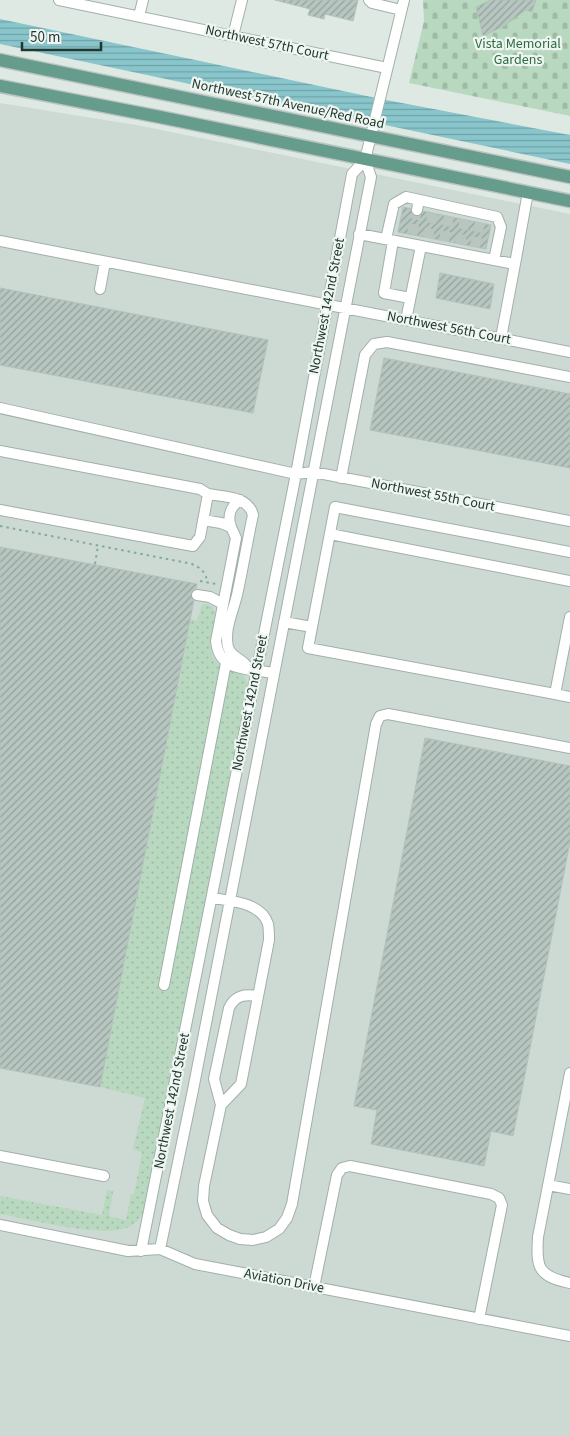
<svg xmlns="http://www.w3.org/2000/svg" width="570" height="1436" font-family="'Source Sans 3',sans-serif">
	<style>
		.built { fill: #cdd9d3 }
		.grass { fill: url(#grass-dots) }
		.cemetery { fill: url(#cemetery-stones) }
		.water { fill: url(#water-rules) }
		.building { fill: url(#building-hatch); stroke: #b2c2ba }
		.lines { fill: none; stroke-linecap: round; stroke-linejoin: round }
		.minor-tunnel { stroke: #b9c6c0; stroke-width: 10; stroke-dasharray: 10 5; stroke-linecap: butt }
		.minor-casing { stroke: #a2b0aa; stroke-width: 12 }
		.major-casing { stroke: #bcc3c1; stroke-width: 15 }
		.path { stroke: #81ab9b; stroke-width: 2; stroke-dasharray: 2.5 4; stroke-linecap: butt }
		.minor { stroke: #fff; stroke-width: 10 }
		.major { stroke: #669c8b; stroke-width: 12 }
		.labels { text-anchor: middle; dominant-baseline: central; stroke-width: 4.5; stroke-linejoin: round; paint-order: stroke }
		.street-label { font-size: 14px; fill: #213830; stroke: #eff6f2 }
		.park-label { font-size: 14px; fill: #2e6c42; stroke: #eff6f2 }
	</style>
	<defs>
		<pattern id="grass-dots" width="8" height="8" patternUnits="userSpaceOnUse" patternTransform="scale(1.25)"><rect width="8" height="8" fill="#b8d9bf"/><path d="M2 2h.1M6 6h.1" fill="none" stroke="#9ebba4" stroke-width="1.8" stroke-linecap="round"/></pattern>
		<pattern id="cemetery-stones" width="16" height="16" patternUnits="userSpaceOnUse" patternTransform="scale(1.25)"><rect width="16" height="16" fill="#b8d9bf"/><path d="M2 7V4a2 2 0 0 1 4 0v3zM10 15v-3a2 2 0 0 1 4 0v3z" fill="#9ebba4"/></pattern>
		<pattern id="water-rules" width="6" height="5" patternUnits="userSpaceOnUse" patternTransform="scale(1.25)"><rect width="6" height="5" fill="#89c6cc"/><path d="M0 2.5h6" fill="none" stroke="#70a2a6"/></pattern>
		<pattern id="building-hatch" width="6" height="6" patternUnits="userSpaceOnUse" patternTransform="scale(1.25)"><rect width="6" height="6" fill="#b7c6c0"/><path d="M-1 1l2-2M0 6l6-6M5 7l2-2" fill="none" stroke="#94a29c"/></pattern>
	</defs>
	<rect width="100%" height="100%" fill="#dfe9e4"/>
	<!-- built -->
	<path class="built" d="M0,103L142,126L570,214V1436H0Z"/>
	<!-- grass -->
	<path class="grass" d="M205,604L212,606C216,612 215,615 214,621C207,654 208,665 243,675L245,678L248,684L144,1210C141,1218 135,1225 126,1228C100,1238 29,1219 0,1214V1196L102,1215L107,1190L113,1191L109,1216L126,1220L131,1194H134L142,1152L133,1149L145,1098L100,1087L191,619L197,621L202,605Z"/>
	<!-- cemetery -->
	<path class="cemetery" d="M423,0H570V116L409,83L424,21Z"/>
	<!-- water -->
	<path class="water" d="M0,19L381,99L570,135V164L0,44Z"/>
	<!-- building -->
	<path class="building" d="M275,0H358L353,21L325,14L324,19L308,15L310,9Z
		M491,0H536L532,12L526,10L504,26L483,36L476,7Z
		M403,207L491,225L486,249L398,232Z
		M440,273L494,284L490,309L436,298Z
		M0,288L268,340L253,413L0,365Z
		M384,358L570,394V468L370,430Z
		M0,547L197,584L100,1087L0,1068Z
		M425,738L570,766V842L513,1136L491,1131L484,1166L371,1144L377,1110L354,1106Z"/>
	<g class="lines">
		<!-- minor-tunnel -->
		<path class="minor-tunnel" d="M412,234L417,210
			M428,238L433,213
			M444,241L449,216
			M460,244L465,219
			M475,247L480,222"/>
		<!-- minor casing -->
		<g class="minor-casing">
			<path id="minor" d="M59,0L387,68
				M369,0L372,3L401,10
				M139,16L143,0
				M233,36L242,0
				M417,210L419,200
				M359,234L515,264L501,338
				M386,239L394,204L406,197L497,217L501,227L494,260
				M0,241L570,352
				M393,241L384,293L410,298
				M515,264L528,192
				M100,289L105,262
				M406,320L421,246
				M0,408L296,474L313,472L570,521
				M0,451L200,489L208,494L200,537L193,546L0,510
				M341,478L365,355L374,344L387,342L570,377
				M208,494C225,497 248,496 253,515C247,542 243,568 237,595C233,612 224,629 228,647C231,658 244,659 248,668
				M203,520L221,523L231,527L236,538L216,641C219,673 249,668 273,673
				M231,527C227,516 231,506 240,500
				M330,534L570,581
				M570,552L335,507L308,648L555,694L570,617
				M197,595L210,597L223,604
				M284,622L312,627
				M555,694L570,697
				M212,898C230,901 261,902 268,924C269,929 269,935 269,940L241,1084L221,1105
				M164,985L226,663
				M258,996C245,994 235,995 229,1008L214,1079L221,1105L204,1186L203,1201L207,1215L217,1228L229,1235L240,1239L253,1240L266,1237L279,1229L287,1218L292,1204L376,724L380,716L388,714L570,748
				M570,1073L538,1237C536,1268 538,1276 570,1283
				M0,1156L104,1176
				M548,1185L570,1189
				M0,1225L128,1251L160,1249L195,1264L570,1336
				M160,1249L193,1090L371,177L365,160
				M141,1251L296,474L352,174L365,160L404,0
				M314,1287L337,1175L342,1168L350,1166L491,1194L499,1198L502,1205L479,1319"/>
		</g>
		<!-- major casing -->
		<g class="major-casing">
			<path id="major" d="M0,60L570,177
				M0,86L160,117L570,201"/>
		</g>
		<!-- path -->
		<path class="path" d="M0,526L192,564C201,568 207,573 207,583
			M95,564L98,546
			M200,581L216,584"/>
		<!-- minor -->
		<use href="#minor" class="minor"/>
		<!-- major -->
		<use href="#major" class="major"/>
	</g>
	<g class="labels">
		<!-- street labels -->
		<g class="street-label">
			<text transform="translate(267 43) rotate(12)">Northwest 57th Court</text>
			<text transform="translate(288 104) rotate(12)">Northwest 57th Avenue/Red Road</text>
			<text transform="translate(327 306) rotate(-79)">Northwest 142nd Street</text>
			<text transform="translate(449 328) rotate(11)">Northwest 56th Court</text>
			<text transform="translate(433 495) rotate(11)">Northwest 55th Court</text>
			<text transform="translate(250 703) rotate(-79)">Northwest 142nd Street</text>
			<text transform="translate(172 1101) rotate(-79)">Northwest 142nd Street</text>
			<text transform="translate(284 1281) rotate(11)">Aviation Drive</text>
		</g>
		<!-- park labels -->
		<g class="park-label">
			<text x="518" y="44">Vista Memorial<tspan x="518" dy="16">Gardens</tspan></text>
		</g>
	</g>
	<!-- scale -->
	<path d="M22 42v8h79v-8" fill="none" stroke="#213830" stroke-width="2.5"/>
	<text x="30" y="42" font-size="15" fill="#213830" stroke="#eff6f2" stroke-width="4" paint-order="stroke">50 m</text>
</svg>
